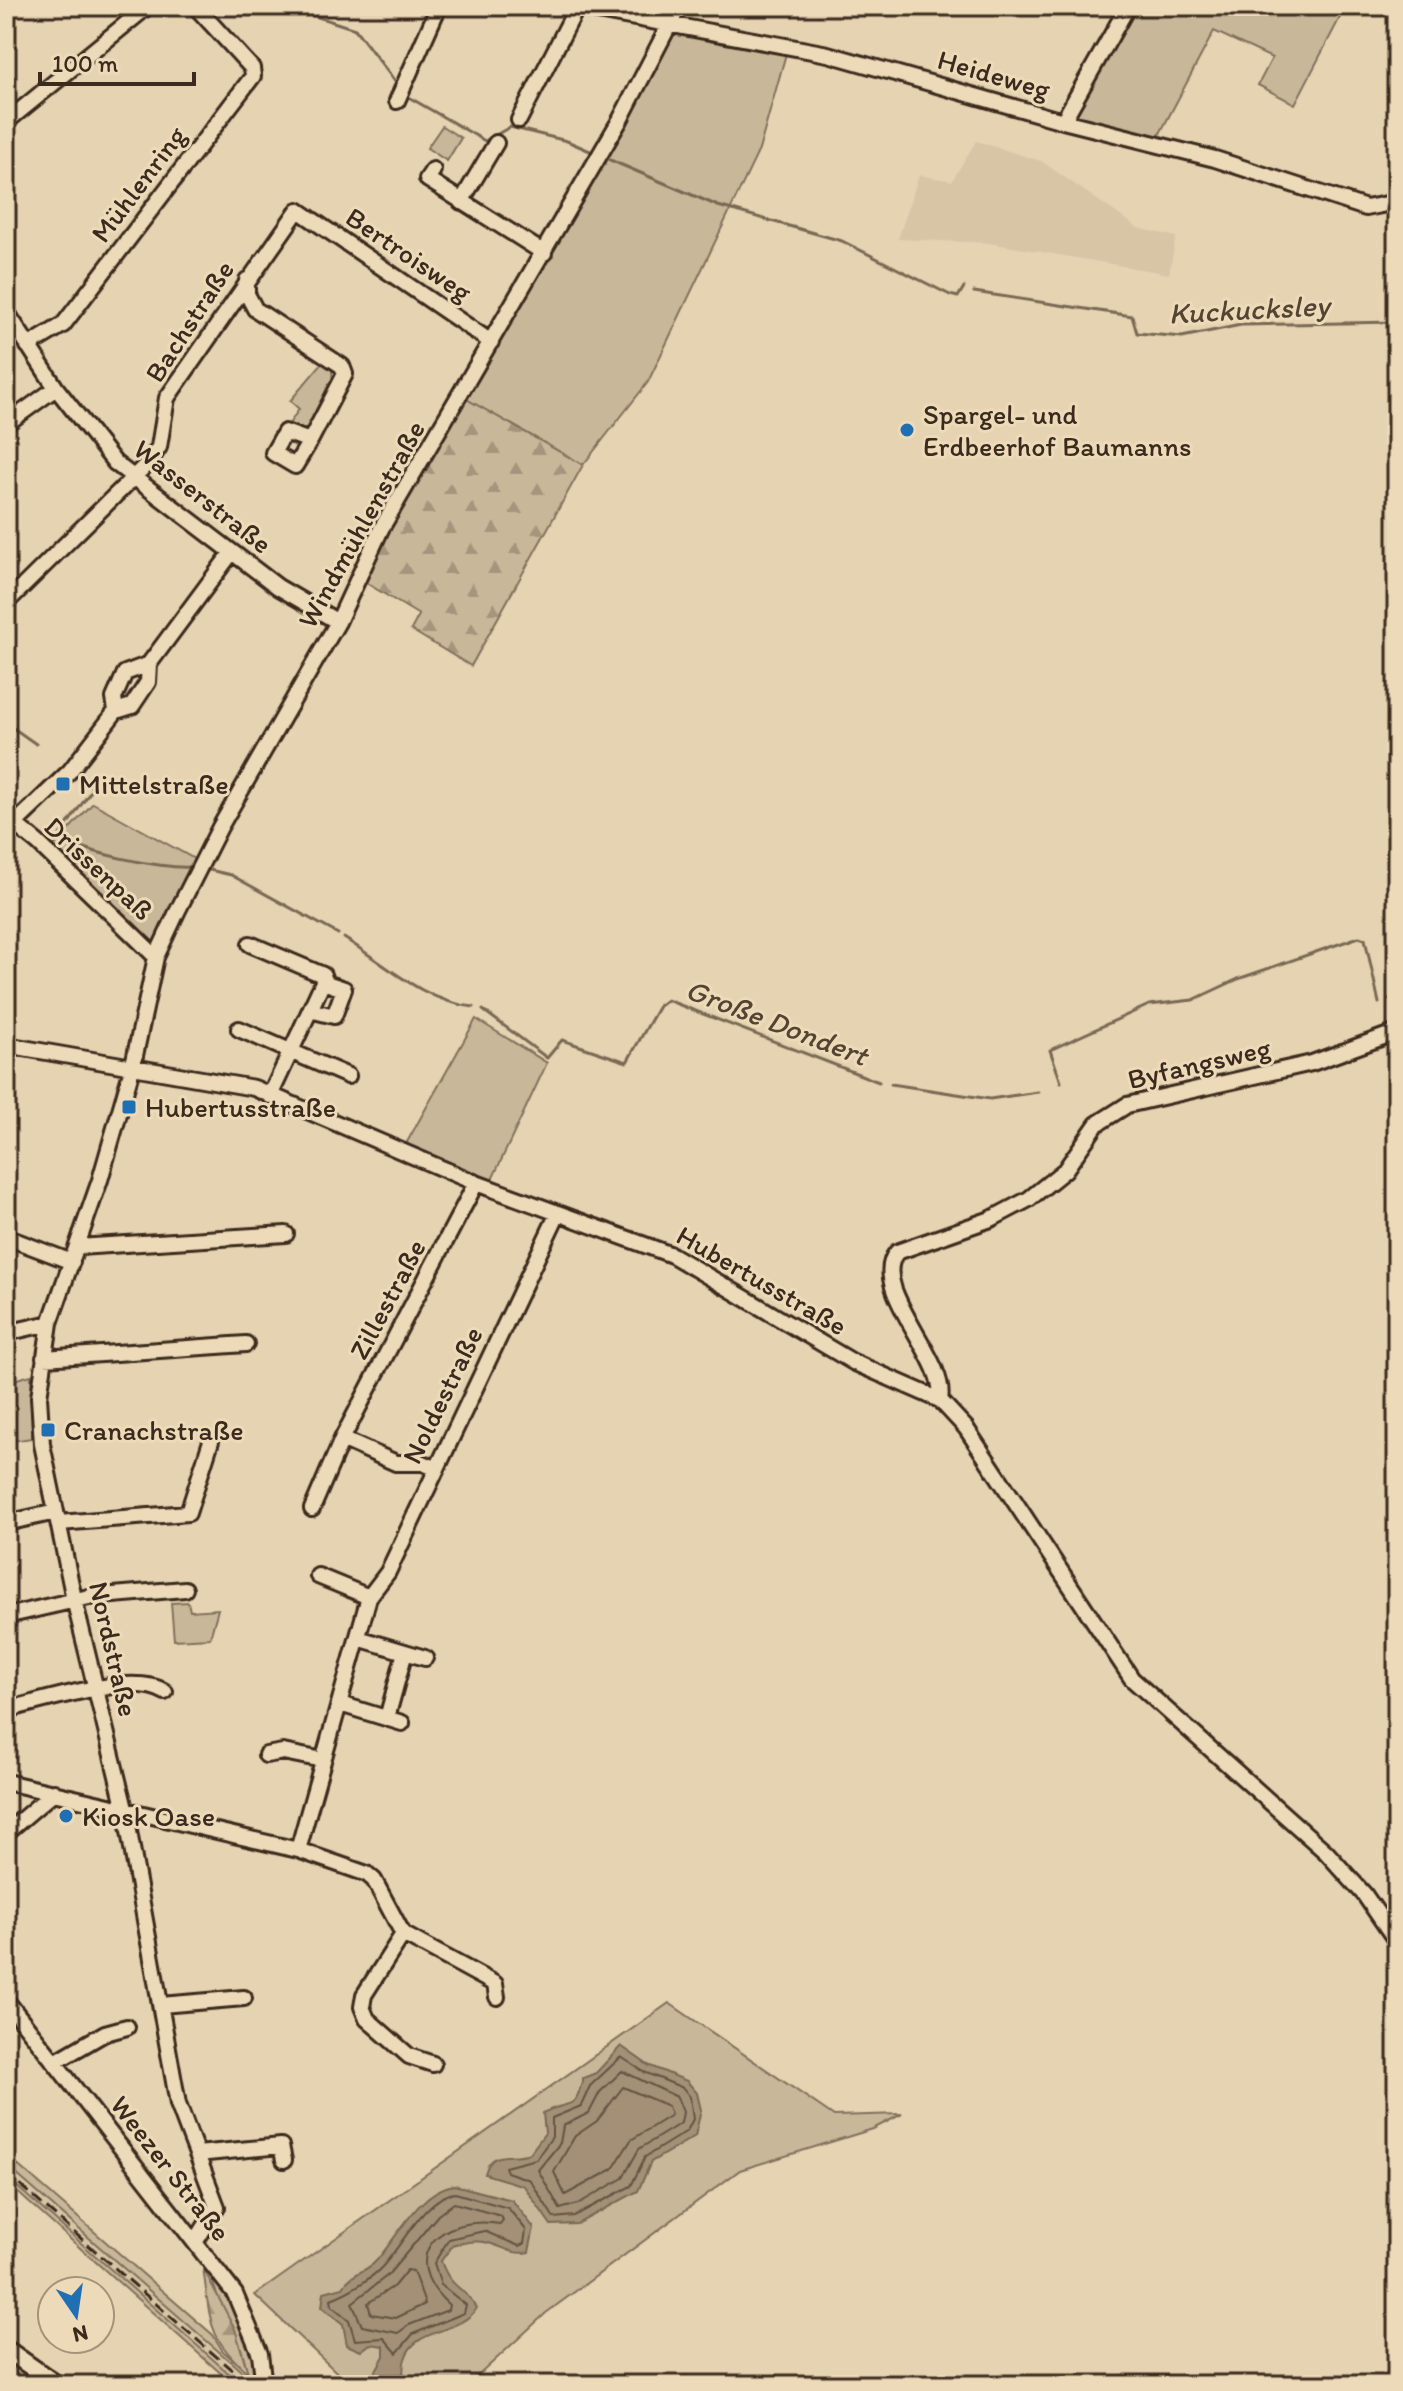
<svg xmlns="http://www.w3.org/2000/svg" width="1403" height="2391" font-family="Itim,sans-serif">
	<style>
		.built { fill: #d8c5a5 }
		.green { fill: #c9b799; stroke: #82705c; stroke-width: 2 }
		.forest { fill: url(#forest-firs); stroke: #82705c; stroke-width: 2 }
		.water { fill: #a39077; stroke: #796753; stroke-width: 2 }
		.lines { fill: none; stroke-linecap: round; stroke-linejoin: round }
		.shore { stroke: #655342; stroke-width: 2 }
		.stream { stroke: #796753; stroke-width: 3 }
		.minor-casing { stroke: #3b2a1e; stroke-width: 20 }
		.major-casing { stroke: #3b2a1e; stroke-width: 22 }
		.minor { stroke: #eddab8; stroke-width: 14 }
		.major { stroke: #eddab8; stroke-width: 16 }
		.rail { stroke: #3b2a1e; stroke-width: 3; stroke-dasharray: 12 6; stroke-linecap: butt }
		.poi-dot { fill: #1f6fb2; stroke: #eddab8; stroke-width: 3 }
		.labels { text-anchor: middle; dominant-baseline: central; stroke-width: 6; stroke-linejoin: round; paint-order: stroke }
		.street-label { font-size: 28px; fill: #3b2a1e; stroke: #eddab8 }
		.poi-label { font-size: 28px; fill: #3b2a1e; stroke: #eddab8; text-anchor: start }
		.water-label { font-size: 30px; font-style: italic; fill: #554434; stroke: #eddab8 }
	</style>
	<defs>
		<pattern id="forest-firs" width="22" height="20" patternUnits="userSpaceOnUse" patternTransform="scale(2)"><rect width="22" height="20" fill="#c9b799"/><path d="M5 1l3.5 6h-7zM16 11l3.5 6h-7z" fill="#a4957c"/></pattern>
	</defs>
	<rect width="100%" height="100%" fill="#e6d3b2"/>
	<filter id="ink" filterUnits="userSpaceOnUse"><feTurbulence type="fractalNoise" baseFrequency=".0125" numOctaves="2"/><feDisplacementMap in="SourceGraphic" scale="16" xChannelSelector="R" yChannelSelector="G"/><feConvolveMatrix kernelMatrix="1 2 1 2 8 2 1 2 1" color-interpolation-filters="sRGB"/></filter>
	<g filter="url(#ink)">
		<!-- built -->
		<path class="built" d="M976,141L1041,161L1138,228L1176,237L1169,274L989,243L898,239L919,175L952,181Z
			M6,2165L256,2385H242L6,2177Z"/>
		<!-- green -->
		<path class="green" d="M1132,6H1215L1224,11L1227,6H1346L1295,104L1258,85L1272,58L1214,31L1157,139L1074,118L1073,111Z
			M673,27L787,50L759,150L648,382L583,465L461,396Z
			M442,126L461,138L447,161L427,148Z
			M322,363L332,370L333,385L308,432L289,424L299,409L290,401Z
			M93,803L196,860L154,950L51,849Z
			M476,1019L547,1063L490,1184L410,1150L407,1142Z
			M31,1375L32,1438L12,1441L6,1434V1382Z
			M188,1602L190,1611L218,1609L210,1638L174,1640L171,1603Z
			M669,2003L834,2116L902,2114L873,2129L740,2170L546,2313L468,2385H350L255,2295Z
			M6,2155L213,2335L223,2351L247,2372C241,2333 215,2304 210,2269C232,2304 255,2342 257,2385L6,2165Z
			M6,2177L242,2385H234L6,2182Z
			M6,2358L44,2385H6Z"/>
		<!-- forest -->
		<path class="forest" d="M461,396L583,465L471,666L411,630L419,615L363,581L381,529Z
			M203,2268L235,2329L248,2373C206,2336 211,2321 203,2268Z"/>
		<!-- water -->
		<path class="water" d="M621,2046L648,2065L687,2081L697,2093L701,2110L695,2136L651,2162L638,2191L577,2224L551,2225L524,2186L485,2174C491,2148 510,2160 530,2153L545,2133L543,2113C570,2098 574,2115 583,2078L596,2073Z
			M454,2185L512,2200L534,2228L529,2252C502,2258 496,2231 452,2246L441,2261C451,2290 465,2287 477,2308C460,2335 414,2327 405,2359C402,2367 404,2376 403,2385H380L374,2374L384,2356V2346L370,2344L361,2351L347,2345L343,2324L322,2307L324,2292L343,2287C351,2273 367,2272 377,2260C399,2235 420,2190 454,2185Z"/>
		<g class="lines">
			<!-- shore -->
			<path class="shore" d="M621,2057L644,2072L683,2088L690,2097L693,2119L687,2131L645,2157L631,2186L574,2216L554,2218L530,2180L507,2172L505,2167L536,2159L552,2137V2118L581,2106L590,2086Z
				M622,2071L677,2097L683,2112L681,2123L639,2149L623,2178L578,2204L560,2209L538,2170L560,2143L563,2126L589,2113L600,2092Z
				M623,2087L668,2106L671,2115L631,2140L613,2169L565,2195L554,2172L575,2136L597,2121Z
				M455,2193L508,2208L526,2230L524,2244L519,2246L484,2231L449,2239L434,2263L441,2285L466,2305L464,2313L413,2334L397,2353L384,2338L355,2340L349,2320L332,2306L331,2299C347,2293 370,2280 382,2267C401,2247 426,2196 455,2193Z
				M454,2203L501,2216L503,2220L500,2224C441,2214 395,2256 449,2305L448,2310L409,2325L398,2333L362,2326L352,2303L388,2275L438,2215Z
				M407,2270L413,2271L425,2304L396,2318L371,2314L368,2303L394,2286Z"/>
			<!-- stream -->
			<path class="stream" d="M284,6L355,29L397,84
				M405,95L485,141L510,127L567,141L590,151
				M610,160L718,206L842,241L950,295L958,297L964,287
				M974,292L1132,316L1137,333L1182,337L1241,325L1397,322
				M6,723L36,744
				M75,774L93,788L60,835C74,852 165,869 189,867
				M205,869L231,875L338,934
				M344,938C385,964 424,1002 474,1007
				M1389,999L1397,996
				M483,1010L547,1058L562,1040L627,1062L659,1006L667,1000L879,1082
				M1061,1082L1050,1050L1149,1005L1193,1000L1238,979L1359,937L1365,939L1379,1003
				M891,1084L990,1099L1038,1092"/>
			<!-- minor casing -->
			<g class="minor-casing">
				<path id="minor" d="M571,6L828,54L1063,121L1215,159L1366,208L1397,202
					M397,101L439,6
					M519,120L577,7
					M1063,121L1128,6
					M6,122L148,6
					M433,170L427,179L544,253
					M461,202L496,143
					M247,280V294L255,309L342,366L345,374L310,441L285,432L273,453L295,466L310,441
					M6,311L56,388L115,463L278,587L338,622
					M28,346L63,325L253,76L252,68L195,6
					M6,424L56,388
					M6,603L150,461L159,447L167,398L298,210L491,342
					M116,711L114,698L125,673L149,664
					M6,817L38,843L156,957
					M6,832L70,771L116,711L132,706L148,682L149,664L232,552
					M250,944L323,975L325,981
					M239,1029L348,1076
					M6,1045L254,1088L476,1183L672,1255L853,1362L940,1400L966,1428L1132,1679L1326,1852L1364,1894L1397,1942
					M270,1096L323,982L344,989L334,1016L310,1010
					M6,1237L72,1262
					M78,1247L286,1234
					M6,1333L50,1323
					M44,1358L246,1344
					M940,1400C949,1360 867,1287 897,1252L991,1219L1029,1199L1065,1170L1097,1124L1127,1105L1312,1063L1397,1032
					M342,1439L396,1463H423L435,1468
					M312,1509L342,1439L476,1183
					M6,1523L56,1512
					M59,1523L188,1513L211,1441
					M369,1597L388,1572L558,1213
					M6,1616L89,1597L185,1589
					M358,1638L425,1658
					M340,1704L402,1723
					M6,1710C43,1701 134,1671 165,1692
					M387,1718L405,1652
					M266,1755L283,1752L323,1760
					M6,1782L298,1850L367,1874L374,1880L403,1934L495,1984L497,1997
					M6,1833L54,1792
					M298,1850L369,1597L318,1576
					M403,1934L364,1995L362,2007L367,2019L409,2056L433,2064
					M6,2000L235,2294L260,2354L264,2385
					M161,2005L244,1998
					M55,2062L105,2033L127,2027
					M197,2154L281,2146L284,2160
					M196,2241L217,2207L178,2104L125,1809L74,1599L42,1444L39,1397L50,1323L100,1180L133,1065L156,957L178,910L220,827L338,622L381,529L620,120L679,6"/>
			</g>
			<!-- major casing -->
			<g class="major-casing">
				<path id="major" d="M6,2349L57,2385"/>
			</g>
			<!-- minor -->
			<use href="#minor" class="minor"/>
			<!-- major -->
			<use href="#major" class="major"/>
			<!-- rail -->
			<path class="rail" d="M6,2173L249,2385"/>
		</g>
	</g>
	<!-- markers -->
	<g class="poi-dot">
		<circle cx="907" cy="430" r="8"/>
		<rect x="55" y="776" width="16" height="16" rx="4"/>
		<rect x="121" y="1099" width="16" height="16" rx="4"/>
		<rect x="40" y="1422" width="16" height="16" rx="4"/>
		<circle cx="66" cy="1816" r="8"/>
	</g>
	<g class="labels">
		<!-- street labels -->
		<g class="street-label">
			<text transform="translate(994 74) rotate(16)">Heideweg</text>
			<text transform="translate(138 184) rotate(-53)">Mühlenring</text>
			<text transform="translate(409 254) rotate(34)">Bertroisweg</text>
			<text transform="translate(189 321) rotate(-57)">Bachstraße</text>
			<text transform="translate(203 496) rotate(38)">Wasserstraße</text>
			<text transform="translate(361 524) rotate(-61)">Windmühlenstraße</text>
			<text transform="translate(99 868) rotate(43)">Drissenpaß</text>
			<text transform="translate(1199 1063) rotate(-13)">Byfangsweg</text>
			<text transform="translate(762 1280) rotate(30)">Hubertusstraße</text>
			<text transform="translate(387 1299) rotate(-62)">Zillestraße</text>
			<text transform="translate(442 1395) rotate(-64)">Noldestraße</text>
			<text transform="translate(114 1649) rotate(77)">Nordstraße</text>
			<text transform="translate(171 2168) rotate(52)">Weezer Straße</text>
		</g>
		<!-- poi labels -->
		<g class="poi-label">
			<text x="923" y="414">Spargel- und<tspan x="923" dy="32">Erdbeerhof Baumanns</tspan></text>
			<text x="79" y="784">Mittelstraße</text>
			<text x="145" y="1107">Hubertusstraße</text>
			<text x="64" y="1430">Cranachstraße</text>
			<text x="82" y="1816">Kiosk Oase</text>
		</g>
		<!-- water labels -->
		<g class="water-label">
			<text transform="translate(1249 309) rotate(-3)">Kuckucksley</text>
			<text transform="translate(777 1022) rotate(21)">Große Dondert</text>
		</g>
	</g>
	<!-- margin -->
	<rect width="1403" height="2391" fill="none" stroke="#eddab8" stroke-width="32"/>
	<rect x="16" y="16" width="1371" height="2359" fill="none" stroke="#3b2a1e" stroke-width="3" filter="url(#ink)"/>
	<!-- north arrow -->
	<g transform="translate(76 2315) rotate(167)"><circle r="38" fill="#eddab8" stroke="#a6947a" stroke-width="2"/>
	<path d="M0-6L14 30L0 20L-14 30Z" fill="#1f6fb2"/>
	<text y="-12" font-size="22" font-weight="bold" text-anchor="middle" fill="#3b2a1e">N</text>
	</g>
	<!-- scale -->
	<path d="M40 72v12h154v-12" fill="none" stroke="#3b2a1e" stroke-width="4"/>
	<text x="52" y="72" font-size="24" fill="#3b2a1e" stroke="#eddab8" stroke-width="6" paint-order="stroke">100 m</text>
</svg>
